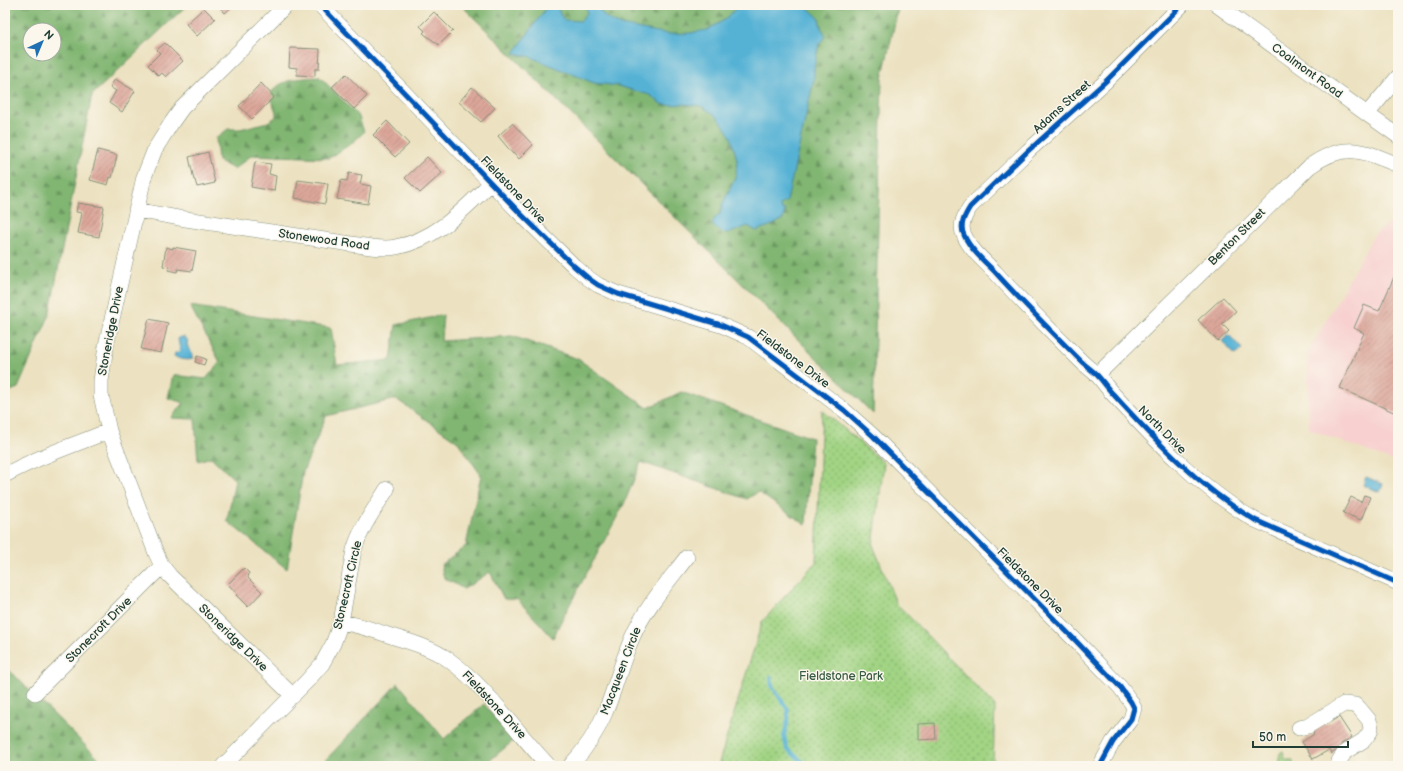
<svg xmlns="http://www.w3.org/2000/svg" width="1403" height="771" font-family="'Balsamiq Sans',sans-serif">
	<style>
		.built { fill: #f7d0cf }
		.forest { fill: url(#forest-firs); stroke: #507a53; fill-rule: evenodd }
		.park { fill: url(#park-dots); stroke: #60885c }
		.garden { fill: url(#garden-furrows); stroke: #60885c }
		.water { fill: #57b2d5; stroke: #3b7884 }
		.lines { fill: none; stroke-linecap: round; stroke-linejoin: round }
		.stream { stroke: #57b2d5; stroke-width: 4 }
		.building { fill: url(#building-hatch) }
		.minor-casing { stroke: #86907a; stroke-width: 16 }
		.minor { stroke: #fff; stroke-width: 15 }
		.cycleway-casing { stroke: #fbf7ec; stroke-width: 8 }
		.cycleway { stroke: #0057b8; stroke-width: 5 }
		.labels { text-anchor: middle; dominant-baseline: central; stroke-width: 3; stroke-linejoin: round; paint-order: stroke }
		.street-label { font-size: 12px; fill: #1f3d34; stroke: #fbf7ec }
		.park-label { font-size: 12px; fill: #395b44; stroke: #fbf7ec }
	</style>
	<defs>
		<pattern id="forest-firs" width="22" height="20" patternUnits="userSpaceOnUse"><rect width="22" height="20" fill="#81b672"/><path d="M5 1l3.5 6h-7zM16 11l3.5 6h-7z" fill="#69955e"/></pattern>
		<pattern id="park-dots" width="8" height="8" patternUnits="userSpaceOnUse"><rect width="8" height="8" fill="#a2d484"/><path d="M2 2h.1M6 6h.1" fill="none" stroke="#83ad6d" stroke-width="1.8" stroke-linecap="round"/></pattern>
		<pattern id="garden-furrows" width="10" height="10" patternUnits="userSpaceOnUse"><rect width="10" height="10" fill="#a2d484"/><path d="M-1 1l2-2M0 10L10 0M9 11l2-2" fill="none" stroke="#83ad6d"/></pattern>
		<pattern id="building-hatch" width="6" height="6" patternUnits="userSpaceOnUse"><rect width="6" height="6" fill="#dda79b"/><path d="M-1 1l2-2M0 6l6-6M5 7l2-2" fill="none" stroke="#b3897f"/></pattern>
	</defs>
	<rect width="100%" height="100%" fill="#fbf7ec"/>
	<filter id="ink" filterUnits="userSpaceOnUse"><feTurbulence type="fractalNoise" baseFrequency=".025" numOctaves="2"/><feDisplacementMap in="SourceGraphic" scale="8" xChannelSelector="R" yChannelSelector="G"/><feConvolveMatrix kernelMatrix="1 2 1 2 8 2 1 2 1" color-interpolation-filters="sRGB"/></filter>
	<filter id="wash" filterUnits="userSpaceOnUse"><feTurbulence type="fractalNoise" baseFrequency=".012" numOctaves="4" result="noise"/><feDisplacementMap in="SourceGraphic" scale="16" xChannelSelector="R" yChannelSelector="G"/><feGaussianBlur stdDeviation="0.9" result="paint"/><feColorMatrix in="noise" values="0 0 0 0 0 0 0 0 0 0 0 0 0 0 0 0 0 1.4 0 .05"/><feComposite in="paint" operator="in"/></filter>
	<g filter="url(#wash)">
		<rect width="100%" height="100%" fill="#ece2c1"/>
		<!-- built -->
		<path class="built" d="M1398,218V463L1309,429L1308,353L1374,235Z"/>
		<!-- forest -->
		<path class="forest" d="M5,5H187L92,95L49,316L18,388L5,393ZM30,30H54V54H30Z
			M461,5H899L882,79L873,414Z
			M320,77L359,117L364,132L352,143L329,158L252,155L234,169L218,161L216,138L228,129H240L268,122L276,117V112L270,95C279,78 303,78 320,77Z
			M190,306L331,328L337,365L391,360L396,325L443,315L441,341L512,336L578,359L648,408L681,392L812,438L806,525L758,492L747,499L641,462L624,504L563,617L553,638L517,599H504L490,572L464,589L444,578L441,565L466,546L481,475L458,442L396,399L326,416L303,472L287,569L227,521L235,480L211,457L198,461L195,419L171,418L184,403L168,398L173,375L206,379L220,362Z
			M5,666L106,766H5Z
			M398,683L444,739L484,704L513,741L483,766H320Z"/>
		<!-- park -->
		<path class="park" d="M822,410L884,463L873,545L896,603L995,706L993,766H718L762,622L816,562Z"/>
		<!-- garden -->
		<path class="garden" d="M1283,751L1285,760H1293V766H1282L1279,759L1280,753Z"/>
		<!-- water -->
		<path class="water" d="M557,5L561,16L565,20L581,21L587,13L586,5H596L605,17L620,25L669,34L690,33L707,30L726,19L739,5H805L819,18L821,28L824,32L825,37L819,44L814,68V79L787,201L780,205L781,209L785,210L783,219L775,224L756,231L748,226C732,232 724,239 712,224L715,218L720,214L722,205L736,176L737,160L731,137L722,123L714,114L701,106L684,104L668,105L661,104L650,95L618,86L594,83L528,56L514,53L546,8Z
			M1229,335L1242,349L1235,355L1222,341Z
			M180,337H185L188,341L187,345L193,355L192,359C187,361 178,359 174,356L175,353H177L180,350L178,339Z
			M1366,477L1383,484L1380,492L1363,485Z"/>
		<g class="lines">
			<!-- stream -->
			<path class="stream" d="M771,677L772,686L788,710V720L784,736L787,749L808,766"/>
		</g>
		<g id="blocks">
			<!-- building -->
			<path class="building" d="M218,5H234L225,13Z
				M204,8L215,19L197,36L186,24Z
				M434,12L453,31L439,45L423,33L425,31L420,26Z
				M165,43L183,61L166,77L162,73L159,76L148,65L160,53L157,50Z
				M290,48L320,49L319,69H315V76L297,75V68L289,67Z
				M346,74L367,96L354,109L332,87Z
				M115,79L135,91L122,112L109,103L116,91L110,87Z
				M261,83L274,97L252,119L239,106Z
				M472,87L495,108L481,122L459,102Z
				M387,121L409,144L395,157L373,135Z
				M512,123L533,145L519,159L514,153L513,154L498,136Z
				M98,150L117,155L112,178L110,177L108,185L90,180Z
				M208,152L215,183L197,187L195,180H194L189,157Z
				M427,157L442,173L420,193L405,178Z
				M255,162L271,164L269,174L276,176L274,191L251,187Z
				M349,173L362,175L360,184L371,186L368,204L337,199L341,180L347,181Z
				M298,180L328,184L325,204L295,198Z
				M78,203L104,207L99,237L78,233L82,213L76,212Z
				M166,247L173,249V247L196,251L192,271L178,269L177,272L168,270L169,267L163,266Z
				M1398,268V414L1340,388L1364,333L1354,328L1364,305L1379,311Z
				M1223,297L1236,311L1222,324L1229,331L1218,341L1198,320Z
				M149,319L168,323L161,353L141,349Z
				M197,356L206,359L204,365L195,362Z
				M1364,495L1370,497L1361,520L1343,513L1351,497L1361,502Z
				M244,568L249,573L248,578L262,592L248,607L236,595L237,594L228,584Z
				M1339,717L1352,737L1341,744L1342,747L1331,754L1329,750L1313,759L1302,742L1314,734L1312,730L1323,723L1325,725Z
				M935,723L936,739L918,740V724Z"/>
		</g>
	</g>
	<g filter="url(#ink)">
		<use href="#blocks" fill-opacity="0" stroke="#86907a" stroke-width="1"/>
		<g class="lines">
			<!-- minor casing -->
			<g class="minor-casing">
				<path id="minor" d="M286,5L182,108L172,122L155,149L144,177L106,346L101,381V395L109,431L156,553L162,566L170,576L293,696
					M320,5L519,212L574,266L588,278L598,285L618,294L721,325L748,337L844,410L873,436L1076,641L1120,687L1131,702L1134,708L1131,719L1113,742L1100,766
					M1182,5L1105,82L1028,151L970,207C965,215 959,225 964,235C970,249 984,261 995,272C1023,303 1052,332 1081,361C1086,366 1092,370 1097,375C1103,381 1107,388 1113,394C1155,440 1200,488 1255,520L1398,583
					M1217,5L1367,114L1398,136
					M1367,114L1398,77
					M136,210L179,218L371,247C379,248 388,249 396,247C436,240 464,209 492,182
					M1097,375L1310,166C1344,142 1362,150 1398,165
					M5,475C38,457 73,445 109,431
					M341,622C358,625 374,630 391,636C411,642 432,648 449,660C489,689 516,732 549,766
					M35,693L162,566
					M1299,728L1308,726L1344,704L1355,705L1359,708L1369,720L1371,728L1370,732L1364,740L1345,752L1339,761
					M223,766L307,681L322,664L333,644L341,622L354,550C361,527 374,510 387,489
					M570,766C584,751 596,734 604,715C615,690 621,663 632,638C645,608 667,583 687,557"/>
			</g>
			<!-- minor -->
			<use href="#minor" class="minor"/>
			<!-- cycleway casing -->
			<g class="cycleway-casing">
				<path id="cycleway" d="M320,5L519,212L574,266L588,278L598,285L618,294L721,325L748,337L844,410L873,436L1076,641L1120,687L1131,702L1134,708L1131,719L1113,742L1100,766
					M1182,5L1105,82L1028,151L970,207C965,215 959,225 964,235C970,249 984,261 995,272C1023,303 1052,332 1081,361C1086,366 1092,370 1097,375C1103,381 1107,388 1113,394C1155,440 1200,488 1255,520L1398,583"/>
			</g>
			<!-- cycleway -->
			<use href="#cycleway" class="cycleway"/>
		</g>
	</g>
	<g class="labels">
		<!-- street labels -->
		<g class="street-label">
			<text transform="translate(1307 71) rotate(36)">Coalmont Road</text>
			<text transform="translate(1062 107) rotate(-42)">Adams Street</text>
			<text transform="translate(513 190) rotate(46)">Fieldstone Drive</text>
			<text transform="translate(1237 237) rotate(-45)">Benton Street</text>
			<text transform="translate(324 240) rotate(8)">Stonewood Road</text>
			<text transform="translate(111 331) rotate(-79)">Stoneridge Drive</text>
			<text transform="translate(793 359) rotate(37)">Fieldstone Drive</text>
			<text transform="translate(1162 430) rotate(45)">North Drive</text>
			<text transform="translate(1030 581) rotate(45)">Fieldstone Drive</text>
			<text transform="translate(348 585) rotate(-77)">Stonecroft Circle</text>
			<text transform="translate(99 630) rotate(-45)">Stonecroft Drive</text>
			<text transform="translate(233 638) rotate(44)">Stoneridge Drive</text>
			<text transform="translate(621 671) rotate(-69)">Macqueen Circle</text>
			<text transform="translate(494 705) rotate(47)">Fieldstone Drive</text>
		</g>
		<!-- park labels -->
		<g class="park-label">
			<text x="841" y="676">Fieldstone Park</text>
		</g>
	</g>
	<!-- margin -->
	<rect width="1403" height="771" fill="none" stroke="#fbf7ec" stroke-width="20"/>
	<!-- north arrow -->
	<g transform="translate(42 42) rotate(44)"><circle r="19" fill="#fbf7ec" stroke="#a3ada2"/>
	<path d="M0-3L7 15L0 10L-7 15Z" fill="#1f6fb2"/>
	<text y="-6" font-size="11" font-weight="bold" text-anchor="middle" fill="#1f3d34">N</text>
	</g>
	<!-- scale -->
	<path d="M1253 741v6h95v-6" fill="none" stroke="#1f3d34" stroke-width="2"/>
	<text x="1259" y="741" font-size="12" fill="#1f3d34" stroke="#fbf7ec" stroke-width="3" paint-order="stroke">50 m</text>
</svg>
